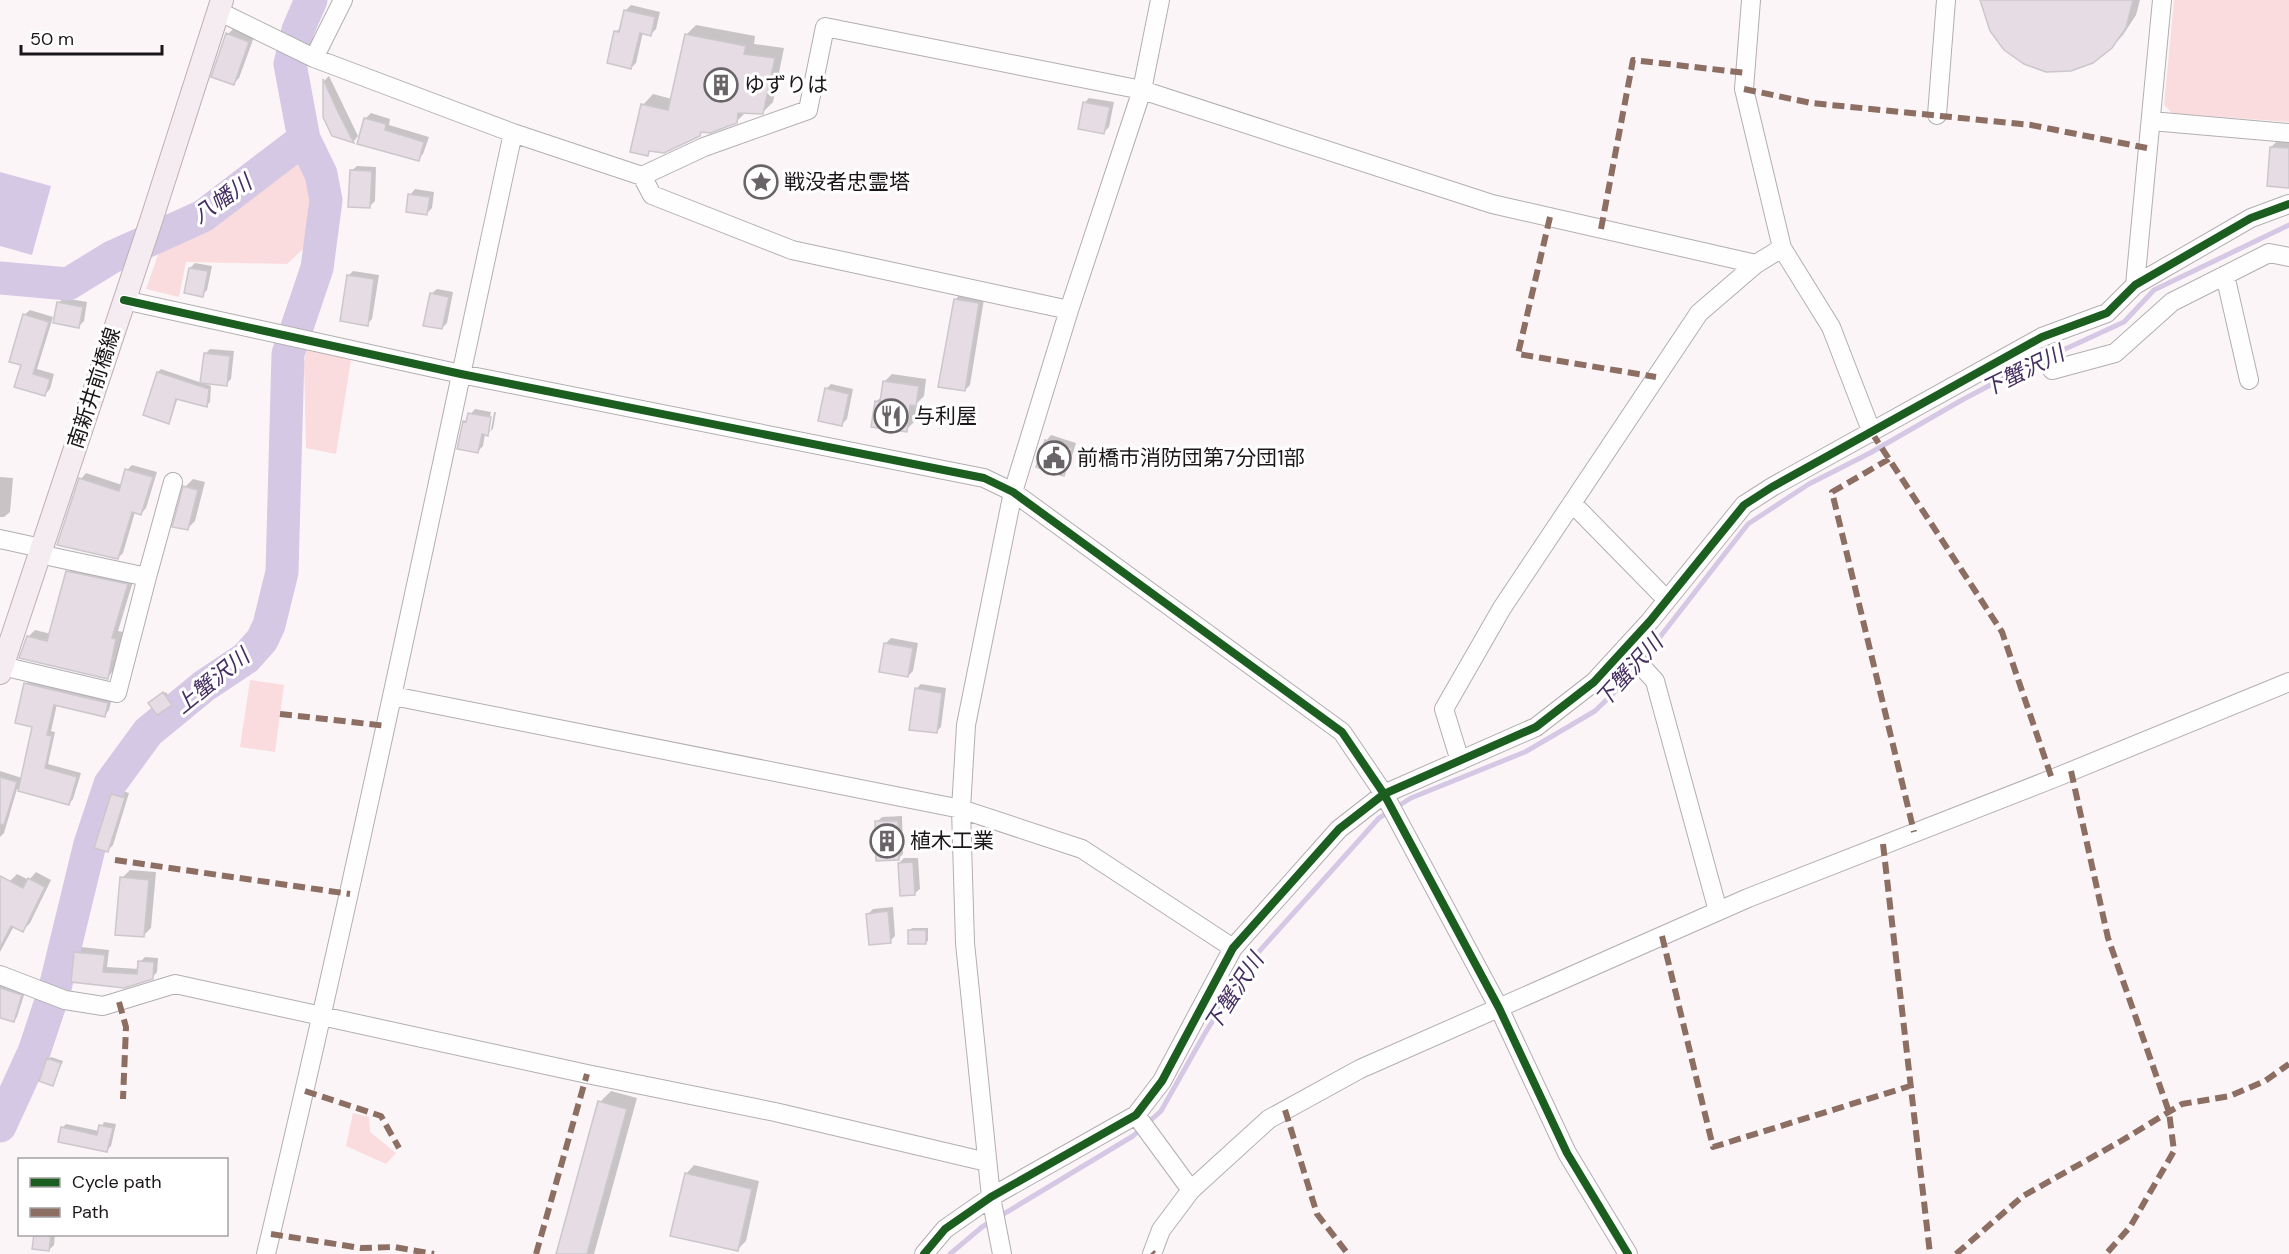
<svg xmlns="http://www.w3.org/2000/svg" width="2289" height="1254" font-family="'DM Sans','Noto Sans JP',sans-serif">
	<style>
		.green { fill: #fadcde }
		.water { fill: #d5c8e5 }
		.shadow { fill: #0003 }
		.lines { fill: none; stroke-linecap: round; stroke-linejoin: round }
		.stream { stroke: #d5c8e5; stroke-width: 5 }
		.river { stroke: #d5c8e5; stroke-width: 33 }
		.building { fill: #e5dce4; stroke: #ccc7cb; stroke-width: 1.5 }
		.minor-casing { stroke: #b3aeb0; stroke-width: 20 }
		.major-casing { stroke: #beafb5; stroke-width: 24 }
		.minor { stroke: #fefefe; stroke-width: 18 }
		.major { stroke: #f4ecf0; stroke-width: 22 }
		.quiet { stroke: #8d6e63; stroke-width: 6; stroke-dasharray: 12 6; stroke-linecap: butt }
		.cycleway-casing { stroke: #fff; stroke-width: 11 }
		.cycleway { stroke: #1b5e20; stroke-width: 8 }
		.labels { text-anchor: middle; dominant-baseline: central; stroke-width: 6; stroke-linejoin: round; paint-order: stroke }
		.poi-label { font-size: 21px; fill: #1b1619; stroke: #fff; text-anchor: start }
		.street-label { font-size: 21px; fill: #1b1619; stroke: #fff }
		.water-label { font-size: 22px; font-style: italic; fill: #452e61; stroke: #fff }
	</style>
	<rect width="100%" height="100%" fill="#fbf5f8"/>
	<!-- green -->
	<path class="green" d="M2174,0H2289V122L2172,113L2164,105Z
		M299,153L315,193L314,239L287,264L186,262L179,297L146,289L160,249L203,227Z
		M307,349L351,360L336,454L306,448L304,363Z
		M250,680L284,685L275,752L240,747Z
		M353,1113L369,1117L370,1132L396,1153L386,1164L346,1146Z"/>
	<!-- water -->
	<path class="water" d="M0,172L51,186L32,255L0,246Z"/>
	<!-- shadow -->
	<path class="shadow" d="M1984,0H2140L2136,15L2123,35L2111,47Z
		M631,5L660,12L656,29L651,34L643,32L636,63L631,68L615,32L622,27L626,10Z
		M696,25L755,36L754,44L784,48L773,102L762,113L746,112L736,122L704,131L699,135L652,150L647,154L643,105L653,94L672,99L686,35Z
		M233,29L254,37L239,78L234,83L228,34Z
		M329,76L358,136L354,141L333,135L325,117V80Z
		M1089,98L1114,102L1109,127L1104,132L1084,103Z
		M371,113L390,119L389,125L429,137L423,154L418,159L366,118Z
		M2288,131H2289V186L2271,147Z
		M357,166L376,167L375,201L369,207L351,171Z
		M415,189L434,192L432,208L427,213L410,195Z
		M195,263L212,266L207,290L202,295L190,268Z
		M353,271L379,275L372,319L367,324L348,276Z
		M437,289L453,292L447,323L442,328L431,294Z
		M960,294L984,299L970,385L965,390L955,300Z
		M64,298L87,302L84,321L79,326L58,303Z
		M30,310L53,317L37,369L54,374L50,389L45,394L22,364L24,315Z
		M210,349L234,351L231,379L226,384L203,383L211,386L210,402L207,405L178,397L171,419L168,422L145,414L158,372L161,369L202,383L205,354Z
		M892,374L926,379L924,396L917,403L914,422L906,430L876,402L882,396L884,382Z
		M831,384L853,389L847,419L842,424L826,389Z
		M475,409L491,412L487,430H491L494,412H496L493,429L485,434L483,446L478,451L464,422Z
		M1051,435L1076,443L1068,469L1063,474L1046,441Z
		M132,465L157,472L146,508L141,514L135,512L123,553L118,558L81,479L86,473L122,485L127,470Z
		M0,477L13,478L10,512L4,517H0Z
		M193,479L205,482L195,521L187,529L185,487Z
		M75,565L134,578L118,631L123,632L114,670L107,678L28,637L35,630L51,634L68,572Z
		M891,638L918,643L913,671L908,676L885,644Z
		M30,679L112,698L109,710L105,715L57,704L51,731L55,732L48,764L81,773L73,799L69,804L17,789L4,833L0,837V771L22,778L34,726L26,684Z
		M921,684L946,688L941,727L936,732L916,689Z
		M166,692L173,702L171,704L152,701Z
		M117,789L129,793L113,845L108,850L112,794Z
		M902,816L903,854L898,859L877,822L882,817Z
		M904,858H918L920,889L914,894L899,863Z
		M130,870L156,872L151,928L143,936L122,878Z
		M36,872L51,880L30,923L23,930L14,926L0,952V901L10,881L17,874L29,880Z
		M893,907L895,936L890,941L868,914L873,909Z
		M912,928H928V941L925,943L910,930Z
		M81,947L109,950L107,967L139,969L140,962L145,957L158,958L157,972L152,978L73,981L76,953Z
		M0,983L25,992L17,1017L13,1021L0,1017Z
		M51,1057L63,1061L53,1084L49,1059Z
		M611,1091L637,1098L594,1254H558L600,1102Z
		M104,1122L116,1124L111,1146L107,1150L62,1128L66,1124L99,1131Z
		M694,1165L759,1181L746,1241L738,1249L686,1174Z
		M35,1234H55L54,1245L49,1250Z"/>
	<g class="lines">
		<!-- stream -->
		<path class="stream" d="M1642,660L1748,524L1809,484L1870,453L1962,400L2015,372L2124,322L2154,290L2289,225
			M950,1254L982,1227L1133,1136L1161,1111L1204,1035L1246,966L1379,818L1411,798L1525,752L1595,711L1628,679L1636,667"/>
		<!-- river -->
		<path class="river" d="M0,278L68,284L112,257L203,216L304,139
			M0,1126L34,1052L54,992L90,844L110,784L148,732L204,686L246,658L262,640L269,625L282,572L288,354L317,268L326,200L321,174L304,139L290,64L298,30L311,0"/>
	</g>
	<!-- building -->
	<path class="building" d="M1980,0H2133L2126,28L2112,48L2093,63L2071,71L2046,72L2024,64L2004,50L1990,31Z
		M624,10L655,17L651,36L640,33L631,69L607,63L614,31L619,32Z
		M226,33L249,42L234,85L211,77Z
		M685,34L746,46L744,54L775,58L763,114L738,113L737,123L710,133L701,132L700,136L664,153L649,151L648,156L630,152L641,104L668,110Z
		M323,79L339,114L354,143L332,136L323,117Z
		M1083,102L1110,107L1104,134L1078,129Z
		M364,118L386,124L385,130L424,142L419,161L357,144Z
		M2270,147L2289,148V188L2267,186Z
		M350,170L372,171L370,208L348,207Z
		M408,194L430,197L427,215L406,212Z
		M189,268L208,271L203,297L184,293Z
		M347,275L374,279L368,326L340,321Z
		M430,293L449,297L442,329L423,326Z
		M954,299L979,303L965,391L938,387Z
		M57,302L83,307L79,328L53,323Z
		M23,314L49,322L33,374L50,379L45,396L14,387L21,365L9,362Z
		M204,353L230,356L227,386L200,383Z
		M157,372L209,389L207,407L176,399L169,424L143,415Z
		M883,381L919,386L916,406L910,405L907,432L871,427L875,401L880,402Z
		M825,388L849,394L842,426L818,421Z
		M468,413L491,417L488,436L482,434L478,453L457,449L463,421L466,422Z
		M1045,440L1072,448L1064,476L1036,467Z
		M125,469L153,477L141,515L132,512L118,559L57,545L79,478L119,491Z
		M183,486L198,490L188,530L172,527Z
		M66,571L128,584L112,638L116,639L108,679L19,658L27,636L47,641Z
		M884,643L913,648L908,677L879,672Z
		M24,683L108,703L105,717L54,705L47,735L52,736L45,768L77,777L69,805L18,791L32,727L15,723Z
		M915,688L942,693L937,733L909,730Z
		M163,692L172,705L157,715L148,703Z
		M0,777L17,782L4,825L0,824Z
		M111,794L125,798L108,852L94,848Z
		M875,821H898L899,860L876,861Z
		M913,862L915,895L900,896L898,863Z
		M0,876L23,888L28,878L45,887L23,932L11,926L0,948Z
		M120,877L149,880L144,937L115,935Z
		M888,911L891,943L869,945L866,914Z
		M908,930H926V944H908Z
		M74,952L105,955L103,972L137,974L138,961L154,962L153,979L124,988L71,982Z
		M0,988L22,995L14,1022L0,1018Z
		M47,1058L61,1063L53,1086L39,1081Z
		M598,1101L627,1109L587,1254H556Z
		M99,1125L113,1128L107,1152L58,1142L61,1127L97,1135Z
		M685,1173L752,1189L738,1251L670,1236Z
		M34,1234H51L49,1251L32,1249Z"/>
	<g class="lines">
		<!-- minor casing -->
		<g class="minor-casing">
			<path id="minor" d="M1751,0L1744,89L1782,248
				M218,11L314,58L513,133L642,176L652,195L792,250L1069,310
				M314,58L343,0
				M1937,115L1946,0
				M2151,121L2289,133
				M642,176L704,147L808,110L825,27L1142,90L1492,204L1756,264
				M2225,275L2249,380
				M2135,285L2162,0
				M124,300L461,374L984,478L1013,492L1342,732L1384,794L1499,1008L1567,1153L1628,1254
				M2052,370L2115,353L2172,302L2269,253L2289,257
				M1572,503L1667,600
				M0,539L41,548
				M39,554L147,577L173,482
				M1625,648L1655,681L1718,911
				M2,666L117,693L147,577
				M393,696L961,809L1082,849L1233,948
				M1460,761L1444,709L1502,608L1699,313L1756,264L1782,248L1831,327L1872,433
				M0,975L65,1000L103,1006L175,984L587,1074L775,1112L987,1162
				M1136,1115L1191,1190
				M266,1254C355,882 432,507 513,133
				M924,1254L945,1229L991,1197L1136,1115L1162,1081L1233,948L1339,829L1384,794L1536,727L1594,682L1650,621L1744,505L1772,487L2042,337L2107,313L2135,285L2251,218L2289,204
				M1002,1254L991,1197L965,943L961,809L966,725L1013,492L1069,310L1142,90L1160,0
				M1152,1254L1161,1230L1191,1190L1269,1119L1360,1069L1748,898L2052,779L2289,682"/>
		</g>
		<!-- major casing -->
		<g class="major-casing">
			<path id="major" d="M0,673L151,221L222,0"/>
		</g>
		<!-- minor -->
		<use href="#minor" class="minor"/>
		<!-- major -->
		<use href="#major" class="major"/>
		<!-- quiet -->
		<path class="quiet" d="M1744,89L1811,103L2031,125L2147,148
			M1550,217L1518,354L1656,377
			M1601,229L1633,60L1746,73
			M1872,433L2002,632L2052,779
			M1889,459L1832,492L1914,832
			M280,714L387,726
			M2071,771L2108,938L2169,1112L2174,1151L2130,1227L2106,1254
			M1883,844L1930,1254
			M115,860L350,894
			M1662,936L1713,1147L1910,1086
			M119,1002L126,1027L123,1099
			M305,1091L381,1116L399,1148
			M1285,1110L1317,1214L1348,1254
			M271,1234L361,1248L394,1247L434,1254
			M1152,1252L1154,1254
			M536,1254L587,1074
			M1956,1254L2023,1196L2121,1141L2182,1104L2230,1096L2265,1081L2289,1064"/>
		<!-- cycleway casing -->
		<g class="cycleway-casing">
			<path id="cycleway" d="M124,300L461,374L984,478L1013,492L1342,732L1384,794L1499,1008L1567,1153L1628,1254
				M924,1254L945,1229L991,1197L1136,1115L1162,1081L1233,948L1339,829L1384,794L1536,727L1594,682L1650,621L1744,505L1772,487L2042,337L2107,313L2135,285L2251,218L2289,204"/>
		</g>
		<!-- cycleway -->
		<use href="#cycleway" class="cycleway"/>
	</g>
	<!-- icons -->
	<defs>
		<g id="building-ring" transform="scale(1.725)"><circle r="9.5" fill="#fff" stroke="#696467" stroke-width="1.5"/><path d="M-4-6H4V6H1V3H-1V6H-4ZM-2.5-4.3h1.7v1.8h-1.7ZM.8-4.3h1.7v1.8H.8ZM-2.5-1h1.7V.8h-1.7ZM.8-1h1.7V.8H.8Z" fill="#696467"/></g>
		<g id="sight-ring" transform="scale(1.725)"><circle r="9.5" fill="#fff" stroke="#696467" stroke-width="1.5"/><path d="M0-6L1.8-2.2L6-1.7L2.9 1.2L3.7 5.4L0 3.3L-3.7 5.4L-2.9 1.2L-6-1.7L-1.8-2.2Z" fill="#696467"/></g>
		<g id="restaurant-ring" transform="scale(1.725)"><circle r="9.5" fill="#fff" stroke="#696467" stroke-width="1.5"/><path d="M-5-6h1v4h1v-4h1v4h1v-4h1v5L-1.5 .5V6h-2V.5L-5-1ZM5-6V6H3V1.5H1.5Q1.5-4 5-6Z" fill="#696467"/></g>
		<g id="civic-ring" transform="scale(1.725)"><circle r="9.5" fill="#fff" stroke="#696467" stroke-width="1.5"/><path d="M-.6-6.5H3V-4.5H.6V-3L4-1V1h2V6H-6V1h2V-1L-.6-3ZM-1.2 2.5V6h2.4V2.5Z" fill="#696467"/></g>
	</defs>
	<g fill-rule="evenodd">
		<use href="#building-ring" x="721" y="85"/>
		<use href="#sight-ring" x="761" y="182"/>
		<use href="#restaurant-ring" x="891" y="416"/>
		<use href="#civic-ring" x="1054" y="458"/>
		<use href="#building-ring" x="887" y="841"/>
	</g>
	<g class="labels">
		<!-- poi labels -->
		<g class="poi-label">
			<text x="744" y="85">ゆずりは</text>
			<text x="784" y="182">戦没者忠霊塔</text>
			<text x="914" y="416">与利屋</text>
			<text x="1077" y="458">前橋市消防団第7分団1部</text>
			<text x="910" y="841">植木工業</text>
		</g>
		<!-- street labels -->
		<g class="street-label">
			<text transform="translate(94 388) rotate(-72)">南新井前橋線</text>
		</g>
		<!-- water labels -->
		<g class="water-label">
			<text transform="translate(222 199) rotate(-35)">八幡川</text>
			<text transform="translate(2023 371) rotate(-26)">下蟹沢川</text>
			<text transform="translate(1629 671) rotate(-48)">下蟹沢川</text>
			<text transform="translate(212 681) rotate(-39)">上蟹沢川</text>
			<text transform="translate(1234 992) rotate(-57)">下蟹沢川</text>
		</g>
	</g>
	<!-- legend -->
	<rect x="18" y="1158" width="210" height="78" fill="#ffffff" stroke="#a4a2a3" stroke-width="1.5"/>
	<rect x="30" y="1178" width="30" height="9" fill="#1b5e20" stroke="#a4a2a3" stroke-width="1.5"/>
	<text x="72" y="1188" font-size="18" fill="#1b1619">Cycle path</text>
	<rect x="30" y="1208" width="30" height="9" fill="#8d6e63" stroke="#a4a2a3" stroke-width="1.5"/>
	<text x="72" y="1218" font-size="18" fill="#1b1619">Path</text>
	<!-- scale -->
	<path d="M21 45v9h141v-9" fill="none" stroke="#1b1619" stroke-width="3"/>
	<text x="30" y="45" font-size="18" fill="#1b1619" stroke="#ffffff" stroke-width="4.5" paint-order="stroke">50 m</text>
</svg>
